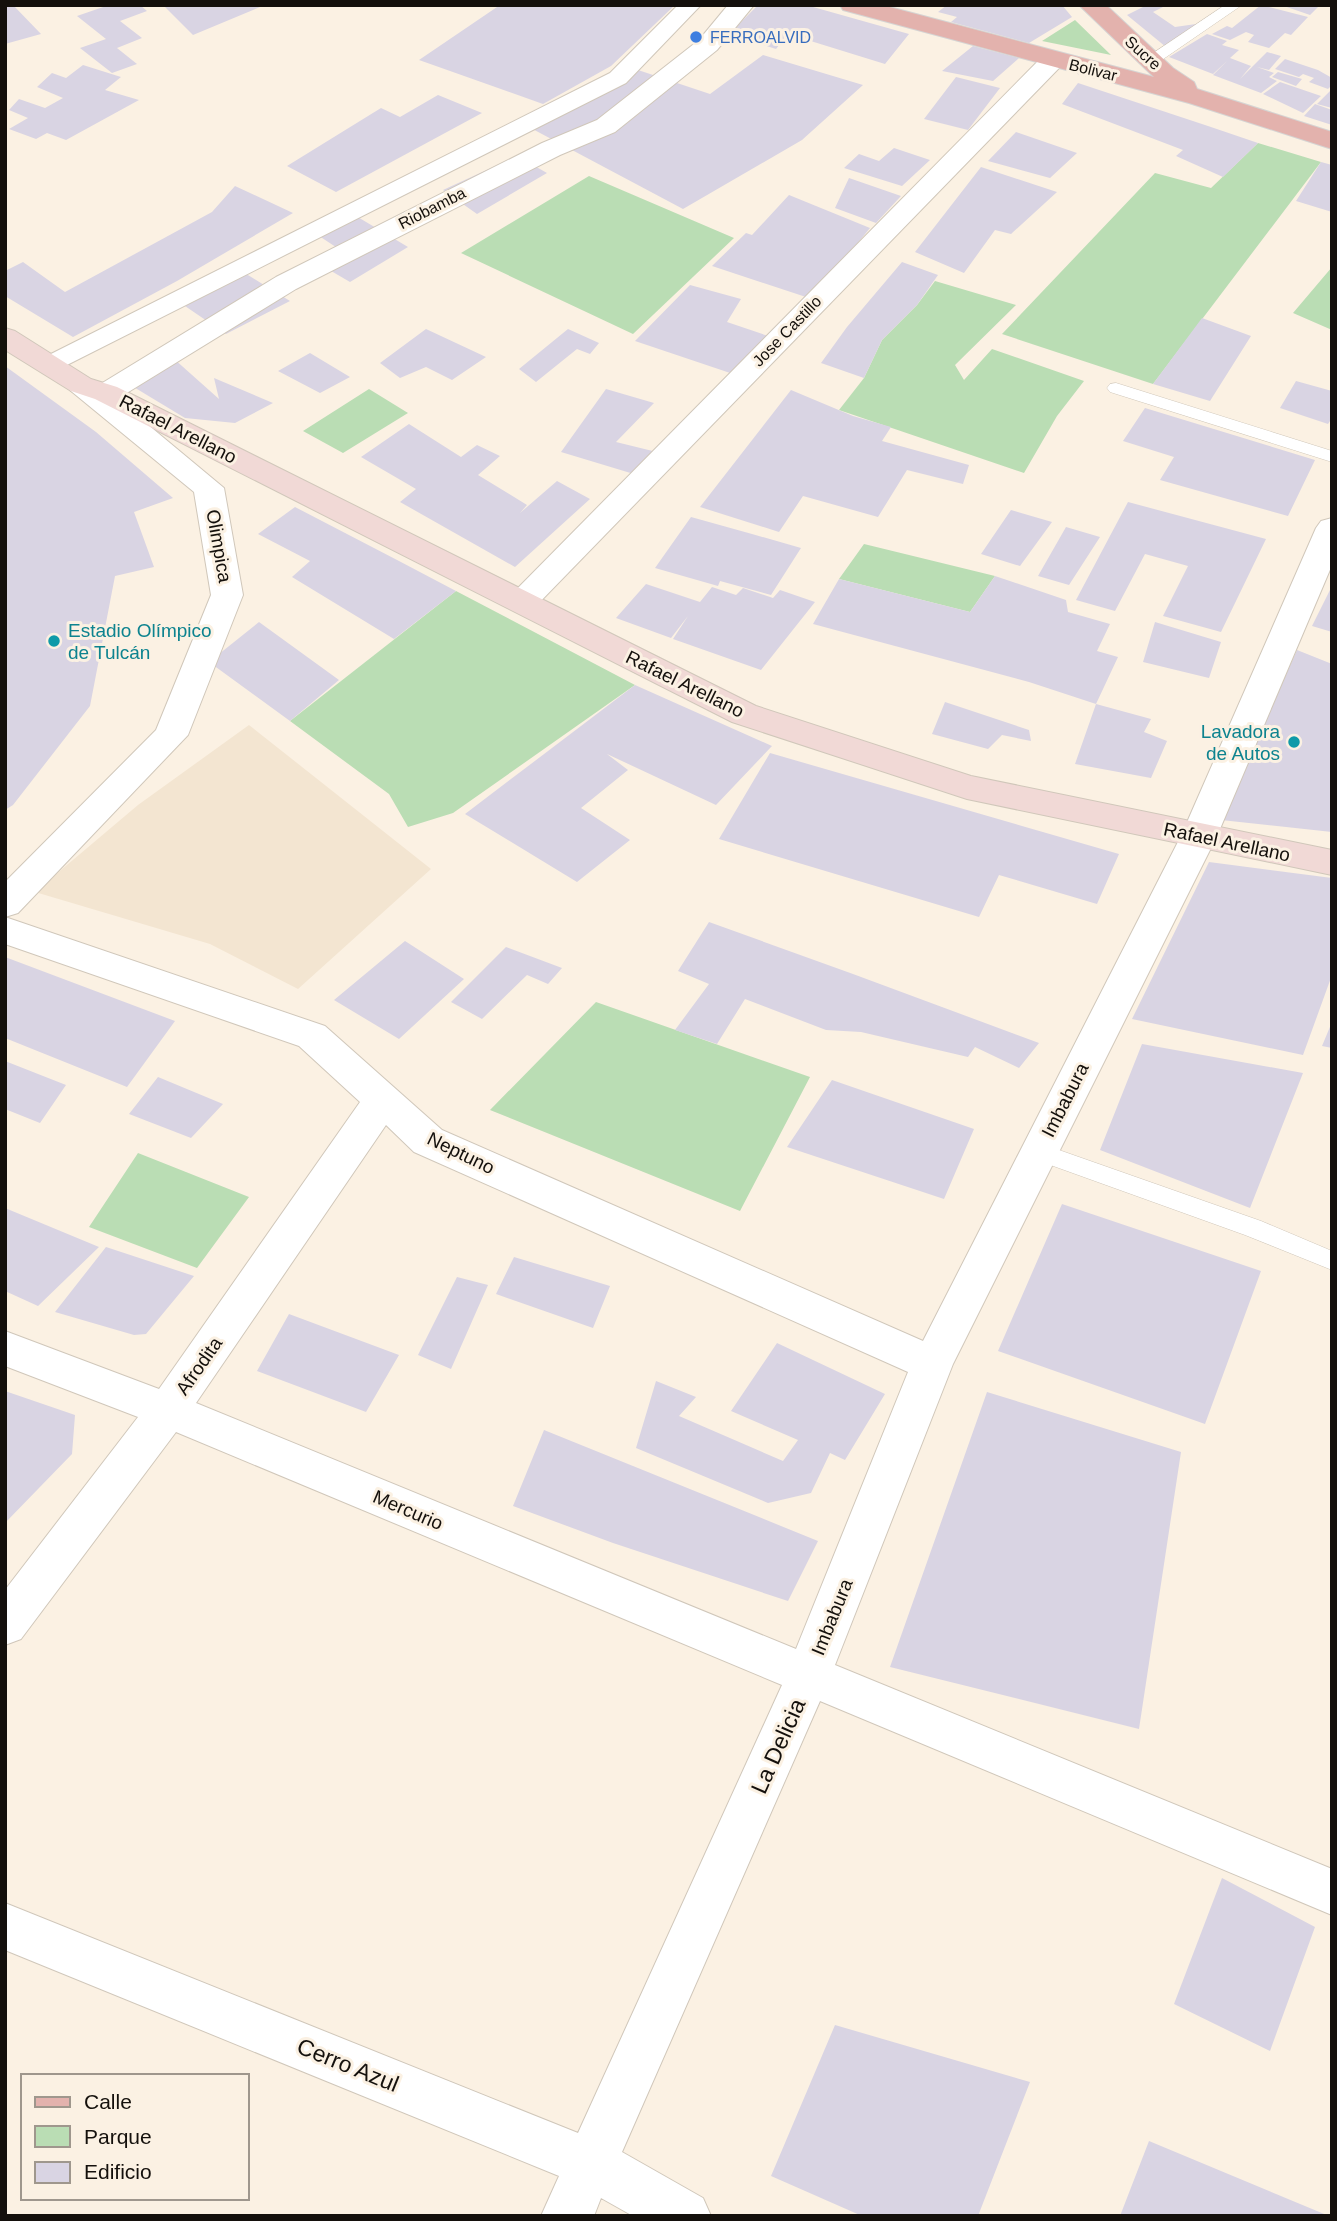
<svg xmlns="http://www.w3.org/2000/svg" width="1337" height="2221" font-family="Arial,sans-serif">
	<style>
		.built { fill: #f3e5d1 }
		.green { fill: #baddb4 }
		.building { fill: #d9d4e3 }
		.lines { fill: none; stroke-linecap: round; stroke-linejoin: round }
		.service-casing { stroke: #d0c7ba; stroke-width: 1 }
		.pedestrian-casing { stroke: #d0c7ba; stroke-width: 2 }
		.minor-casing { stroke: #d0c7ba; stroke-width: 2 }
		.secondary-casing { stroke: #d0c7ba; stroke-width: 2 }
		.primary-casing { stroke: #d5d4d3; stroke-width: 2 }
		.service { fill: #fff; fill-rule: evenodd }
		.pedestrian { fill: #fff; fill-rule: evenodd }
		.minor { fill: #fff; fill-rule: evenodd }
		.secondary { fill: #f1d9d6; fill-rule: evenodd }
		.primary { fill: #e3b2ad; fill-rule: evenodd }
		.shop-dot { fill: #3f7fe0; stroke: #fbf1e3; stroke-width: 2.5 }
		.culture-dot { fill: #0f9aa8; stroke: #fbf1e3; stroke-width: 2.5 }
		.labels { text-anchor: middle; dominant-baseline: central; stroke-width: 6; stroke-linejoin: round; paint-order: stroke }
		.far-shop-label { font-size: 16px; fill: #366cbe; stroke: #fbf1e3; text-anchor: start }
		.far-street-label { font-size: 16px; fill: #14100c; stroke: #fbf1e3 }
		.street-label { font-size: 19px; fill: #14100c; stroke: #fbf1e3 }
		.culture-label { font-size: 19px; fill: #0d838f; stroke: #fbf1e3; text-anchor: start }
		.near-street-label { font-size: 23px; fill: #14100c; stroke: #fbf1e3 }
	</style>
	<rect width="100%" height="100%" fill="#fbf1e3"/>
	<!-- built -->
	<path class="built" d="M249,725L431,869L298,989L210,944L35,892L138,805Z"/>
	<!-- green -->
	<path class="green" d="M1075,20L1111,55L1042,41Z
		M1258,143L1321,162L1153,384L1002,334L1155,173L1211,188Z
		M589,176L734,238L633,334L461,253Z
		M1332,267V330L1293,313Z
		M935,281L1016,305L955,365L964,380L992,349L1084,381L1057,416L1024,473L839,410L864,378L882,340L917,305Z
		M369,389L408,413L343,453L303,431Z
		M864,544L995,576L970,612L839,579Z
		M456,591L635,685L453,813L408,827L389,794L290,721Z
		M596,1002L810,1077L740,1211L490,1110Z
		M138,1153L249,1197L197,1268L89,1227Z"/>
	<!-- building -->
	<path class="building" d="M5,5H13L41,34L5,44Z
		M109,5H140L147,11L120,21L142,38L117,48L137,64L112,73L80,48L106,39L77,16Z
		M163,5H265L193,35Z
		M500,5H675L611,66L543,104L419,60Z
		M758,5H806L909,34L885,64L788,34L776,49L729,34Z
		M947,5H1062L1072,17L1029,43L951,22L957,17L938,12Z
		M1147,5L1163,7L1153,12L1175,27L1203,23L1166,47L1127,15Z
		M1261,5L1308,17L1291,35L1285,33L1269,48L1248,42L1254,35L1246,32L1230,40L1212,34L1227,26L1232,28Z
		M1281,5H1320L1310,15Z
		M1207,34L1227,41L1222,45L1239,50L1230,58L1251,66L1240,79L1267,52L1281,56L1269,70L1257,67L1274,73L1269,77L1277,81L1261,93L1213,75L1227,61L1213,74L1169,57Z
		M973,46L1019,58L993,81L942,71Z
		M763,55L863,85L802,140L683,209L525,125L629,67L710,94Z
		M1285,59L1318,70L1332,78V85L1328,89L1309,82L1314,78L1303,74L1299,77L1275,69Z
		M83,65L121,77L105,90L139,100L66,140L47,133L36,139L9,129L28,118L9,110L19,99L45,108L63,98L37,87L52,73L66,78Z
		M1278,72L1302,79L1296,86L1272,77Z
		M956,77L1000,88L968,130L924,119Z
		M1280,82L1321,96L1303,113L1263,94Z
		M1078,83L1208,126L1258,143L1223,177L1176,156L1183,150L1062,104Z
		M1332,89V108L1317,104Z
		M438,95L482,113L336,192L287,166L381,108L400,117Z
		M1315,104L1332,110V125L1304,116Z
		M1016,132L1077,153L1050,178L988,161Z
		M894,148L930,160L902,186L844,168L859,154L879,161Z
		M517,156L547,173L477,214L443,190Z
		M1321,162L1332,165V212L1296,201Z
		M981,167L1057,192L1011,234L995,230L964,273L915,252Z
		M849,178L901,196L876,223L835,208Z
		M235,186L293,213L177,281L73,337L5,296V271L23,262L65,292L212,212Z
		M789,195L870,228L812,299L712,266L746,233L752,235Z
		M351,213L408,247L350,282L326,268L348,255L313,232Z
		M902,262L938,275L917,305L882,340L864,378L821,363L847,327Z
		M243,272L290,301L226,334L185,306Z
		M690,285L741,299L727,322L774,338L748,379L635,341Z
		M1202,318L1251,336L1210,401L1153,384Z
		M426,329L486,357L452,380L426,367L400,378L380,363Z
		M568,329L599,343L590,354L577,349L536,382L519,369Z
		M310,353L350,377L320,393L278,371Z
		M173,358L219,399L214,378L273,403L235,423L185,418L132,386Z
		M5,366L96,432L173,498L134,512L154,567L115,576L90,706L13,805L5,810Z
		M1296,381L1332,391V418L1328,424L1280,408Z
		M606,389L654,403L616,442L673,456L657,481L561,452Z
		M791,390L853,416L891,427L882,441L969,465L963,484L907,470L878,517L803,496L779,532L700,507Z
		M1145,408L1315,460L1288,516L1160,480L1174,457L1123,441Z
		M409,424L461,457L477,445L500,456L478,475L527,505L520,513L557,481L590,499L515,567L400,502L416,489L361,457Z
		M1128,502L1266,539L1221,632L1163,616L1188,566L1145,554L1115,611L1076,600Z
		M295,507L399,561L456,591L394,639L292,577L310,561L258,534Z
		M1011,510L1052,522L1020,566L981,554Z
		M691,517L752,534L801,548L771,595L720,581L718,586L655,568Z
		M1066,527L1100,537L1069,585L1038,576Z
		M995,576L1066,600L1068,612L1110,624L1097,651L1118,657L1096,704L1029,682L813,624L839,579L970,612Z
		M646,584L700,602L712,587L736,595L743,588L773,598L780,590L815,602L761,670L673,639L688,616L671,638L616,618Z
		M1332,586V632L1312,626Z
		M259,622L339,680L290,721L209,662Z
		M1155,622L1221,642L1209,678L1143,662Z
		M1297,650L1332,664V832L1221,820Z
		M635,685L772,746L716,805L607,754L628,770L581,808L630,840L577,882L465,814Z
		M945,702L1029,730L1031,741L1002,735L988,749L932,734Z
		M1096,704L1151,719L1144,732L1167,741L1151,778L1075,764Z
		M770,753L1022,826L1119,854L1097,904L999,875L979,917L719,839Z
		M1209,862L1332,878V975L1303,1055L1132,1019Z
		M709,922L853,974L1039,1043L1019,1068L975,1047L968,1057L861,1032L826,1030L745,999L717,1044L675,1030L709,984L678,971Z
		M405,941L464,979L399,1039L334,1000Z
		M506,947L562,968L548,984L527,975L482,1019L451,1002Z
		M5,957L175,1021L127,1087L5,1038Z
		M1332,1022V1048L1322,1046Z
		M1142,1044L1303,1073L1250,1208L1100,1150Z
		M5,1061L66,1085L40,1123L5,1109Z
		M158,1077L223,1104L191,1138L129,1114Z
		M832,1080L974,1129L944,1199L787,1147Z
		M1062,1204L1261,1271L1205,1424L998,1351Z
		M5,1208L99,1247L38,1306L5,1291Z
		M106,1247L194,1276L146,1334L134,1335L55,1312Z
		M514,1257L610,1286L593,1328L496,1294Z
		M457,1277L488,1285L451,1369L418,1355Z
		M289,1314L399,1355L366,1412L257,1371Z
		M777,1343L885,1394L845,1460L830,1453L811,1493L768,1503L636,1448L656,1381L696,1397L679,1416L783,1461L798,1440L731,1411Z
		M5,1391L75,1415L72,1454L5,1523Z
		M987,1392L1181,1452L1139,1729L890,1667Z
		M544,1430L818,1541L788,1601L613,1543L513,1506Z
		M1222,1878L1315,1927L1270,2051L1174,2004Z
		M835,2025L1030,2082L978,2216H862L771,2176Z
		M1149,2141L1329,2216H1120Z"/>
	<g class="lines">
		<!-- service casing -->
		<g class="service-casing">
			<path id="service" d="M1225,5H1242L1156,64H1146V58Z
				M1116,383L1332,451V462L1110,392L1107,388L1110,384Z
				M1039,1143L1261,1221L1332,1251V1270L1245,1235L1031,1158L1027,1152L1031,1146Z"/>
		</g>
		<!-- pedestrian casing -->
		<g class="pedestrian-casing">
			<path id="pedestrian" d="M678,5H701L626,83L57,370H39L35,365L39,360L610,73Z"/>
		</g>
		<!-- minor casing -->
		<g class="minor-casing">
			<path id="minor" d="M728,5H754L717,50L615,132L560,155L296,289L117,399L224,488L243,595L188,735L18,913L5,917V882L156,730L211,595L194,492L71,391L66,385L71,379L81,376L99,385L276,277L542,143L597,120L699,40Z
				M1053,52L1062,55L1066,60L1062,65L533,609L522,612L511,609L506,602L511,595L1044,55Z
				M1332,518V565L1217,836L953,1364L835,1665L1332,1869V1915L820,1701L622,2152L703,2198L711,2216H633L601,2198L594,2216H541L559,2176L5,1950V1903L578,2133L782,1685L176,1432L21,1639L5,1645V1590L138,1417L5,1366V1331L159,1389L360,1102L299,1046L5,944V917L325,1026L442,1130L923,1341L1181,836L1316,528L1321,521ZM386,1125L414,1152L908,1372L796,1649L196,1403Z"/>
		</g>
		<!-- secondary casing -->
		<g class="secondary-casing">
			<path id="secondary" d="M5,328L15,331L91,379L117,387L756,706L971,776L1332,850V875L967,799L732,722L95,399L71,391L5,350Z"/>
		</g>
		<!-- primary casing -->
		<g class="primary-casing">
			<path id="primary" d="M840,5H882L1154,77L1079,5H1106L1173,68L1194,82L1197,89L1332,132V149L1189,103L843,10Z"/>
		</g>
		<!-- service -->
		<use href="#service" class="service"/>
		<!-- pedestrian -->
		<use href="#pedestrian" class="pedestrian"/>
		<!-- minor -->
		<use href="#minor" class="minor"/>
		<!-- secondary -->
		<use href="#secondary" class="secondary"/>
		<!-- primary -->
		<use href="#primary" class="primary"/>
	</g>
	<!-- markers -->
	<circle class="shop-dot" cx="696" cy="37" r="7"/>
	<g class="culture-dot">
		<circle cx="54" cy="641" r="7"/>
		<circle cx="1294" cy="742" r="7"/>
	</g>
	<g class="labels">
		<!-- far-shop labels -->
		<g class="far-shop-label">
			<text x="710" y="37">FERROALVID</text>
		</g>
		<!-- far-street labels -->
		<g class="far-street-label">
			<text transform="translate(1143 53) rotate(42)">Sucre</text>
			<text transform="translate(1093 70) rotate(14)">Bolivar</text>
			<text transform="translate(432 208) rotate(-27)">Riobamba</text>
			<text transform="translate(787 331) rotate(-46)">Jose Castillo</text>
		</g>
		<!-- street labels -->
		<g class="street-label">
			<text transform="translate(178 429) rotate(27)">Rafael Arellano</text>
			<text transform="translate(219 546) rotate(80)">Olimpica</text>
			<text transform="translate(685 684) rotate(26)">Rafael Arellano</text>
			<text transform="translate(1227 842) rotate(12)">Rafael Arellano</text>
			<text transform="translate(1065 1100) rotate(-63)">Imbabura</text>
			<text transform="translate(461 1153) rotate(26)">Neptuno</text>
			<text transform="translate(199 1366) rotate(-55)">Afrodita</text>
			<text transform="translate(408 1510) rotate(23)">Mercurio</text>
			<text transform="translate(832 1617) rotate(-68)">Imbabura</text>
		</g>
		<!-- culture labels -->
		<g class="culture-label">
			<text x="68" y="630">Estadio Olímpico<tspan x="68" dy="22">de Tulcán</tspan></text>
			<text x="1280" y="731" text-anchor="end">Lavadora<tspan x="1280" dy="22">de Autos</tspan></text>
		</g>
		<!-- near-street labels -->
		<g class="near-street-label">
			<text transform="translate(778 1746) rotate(-66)">La Delicia</text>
			<text transform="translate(348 2065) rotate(22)">Cerro Azul</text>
		</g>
	</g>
	<!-- border -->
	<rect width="1337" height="2221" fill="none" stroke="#14100c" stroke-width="14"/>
	<!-- legend -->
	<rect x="21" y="2074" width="228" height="126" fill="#fbf1e3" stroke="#9f978d" stroke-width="2"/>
	<rect x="35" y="2097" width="35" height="10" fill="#e3b2ad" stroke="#9f978d" stroke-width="2"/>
	<text x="84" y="2109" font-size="21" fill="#14100c">Calle</text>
	<rect x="35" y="2126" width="35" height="21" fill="#baddb4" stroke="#9f978d" stroke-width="2"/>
	<text x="84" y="2144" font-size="21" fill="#14100c">Parque</text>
	<rect x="35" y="2162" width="35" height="21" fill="#d9d4e3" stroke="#9f978d" stroke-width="2"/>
	<text x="84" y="2179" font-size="21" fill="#14100c">Edificio</text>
</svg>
